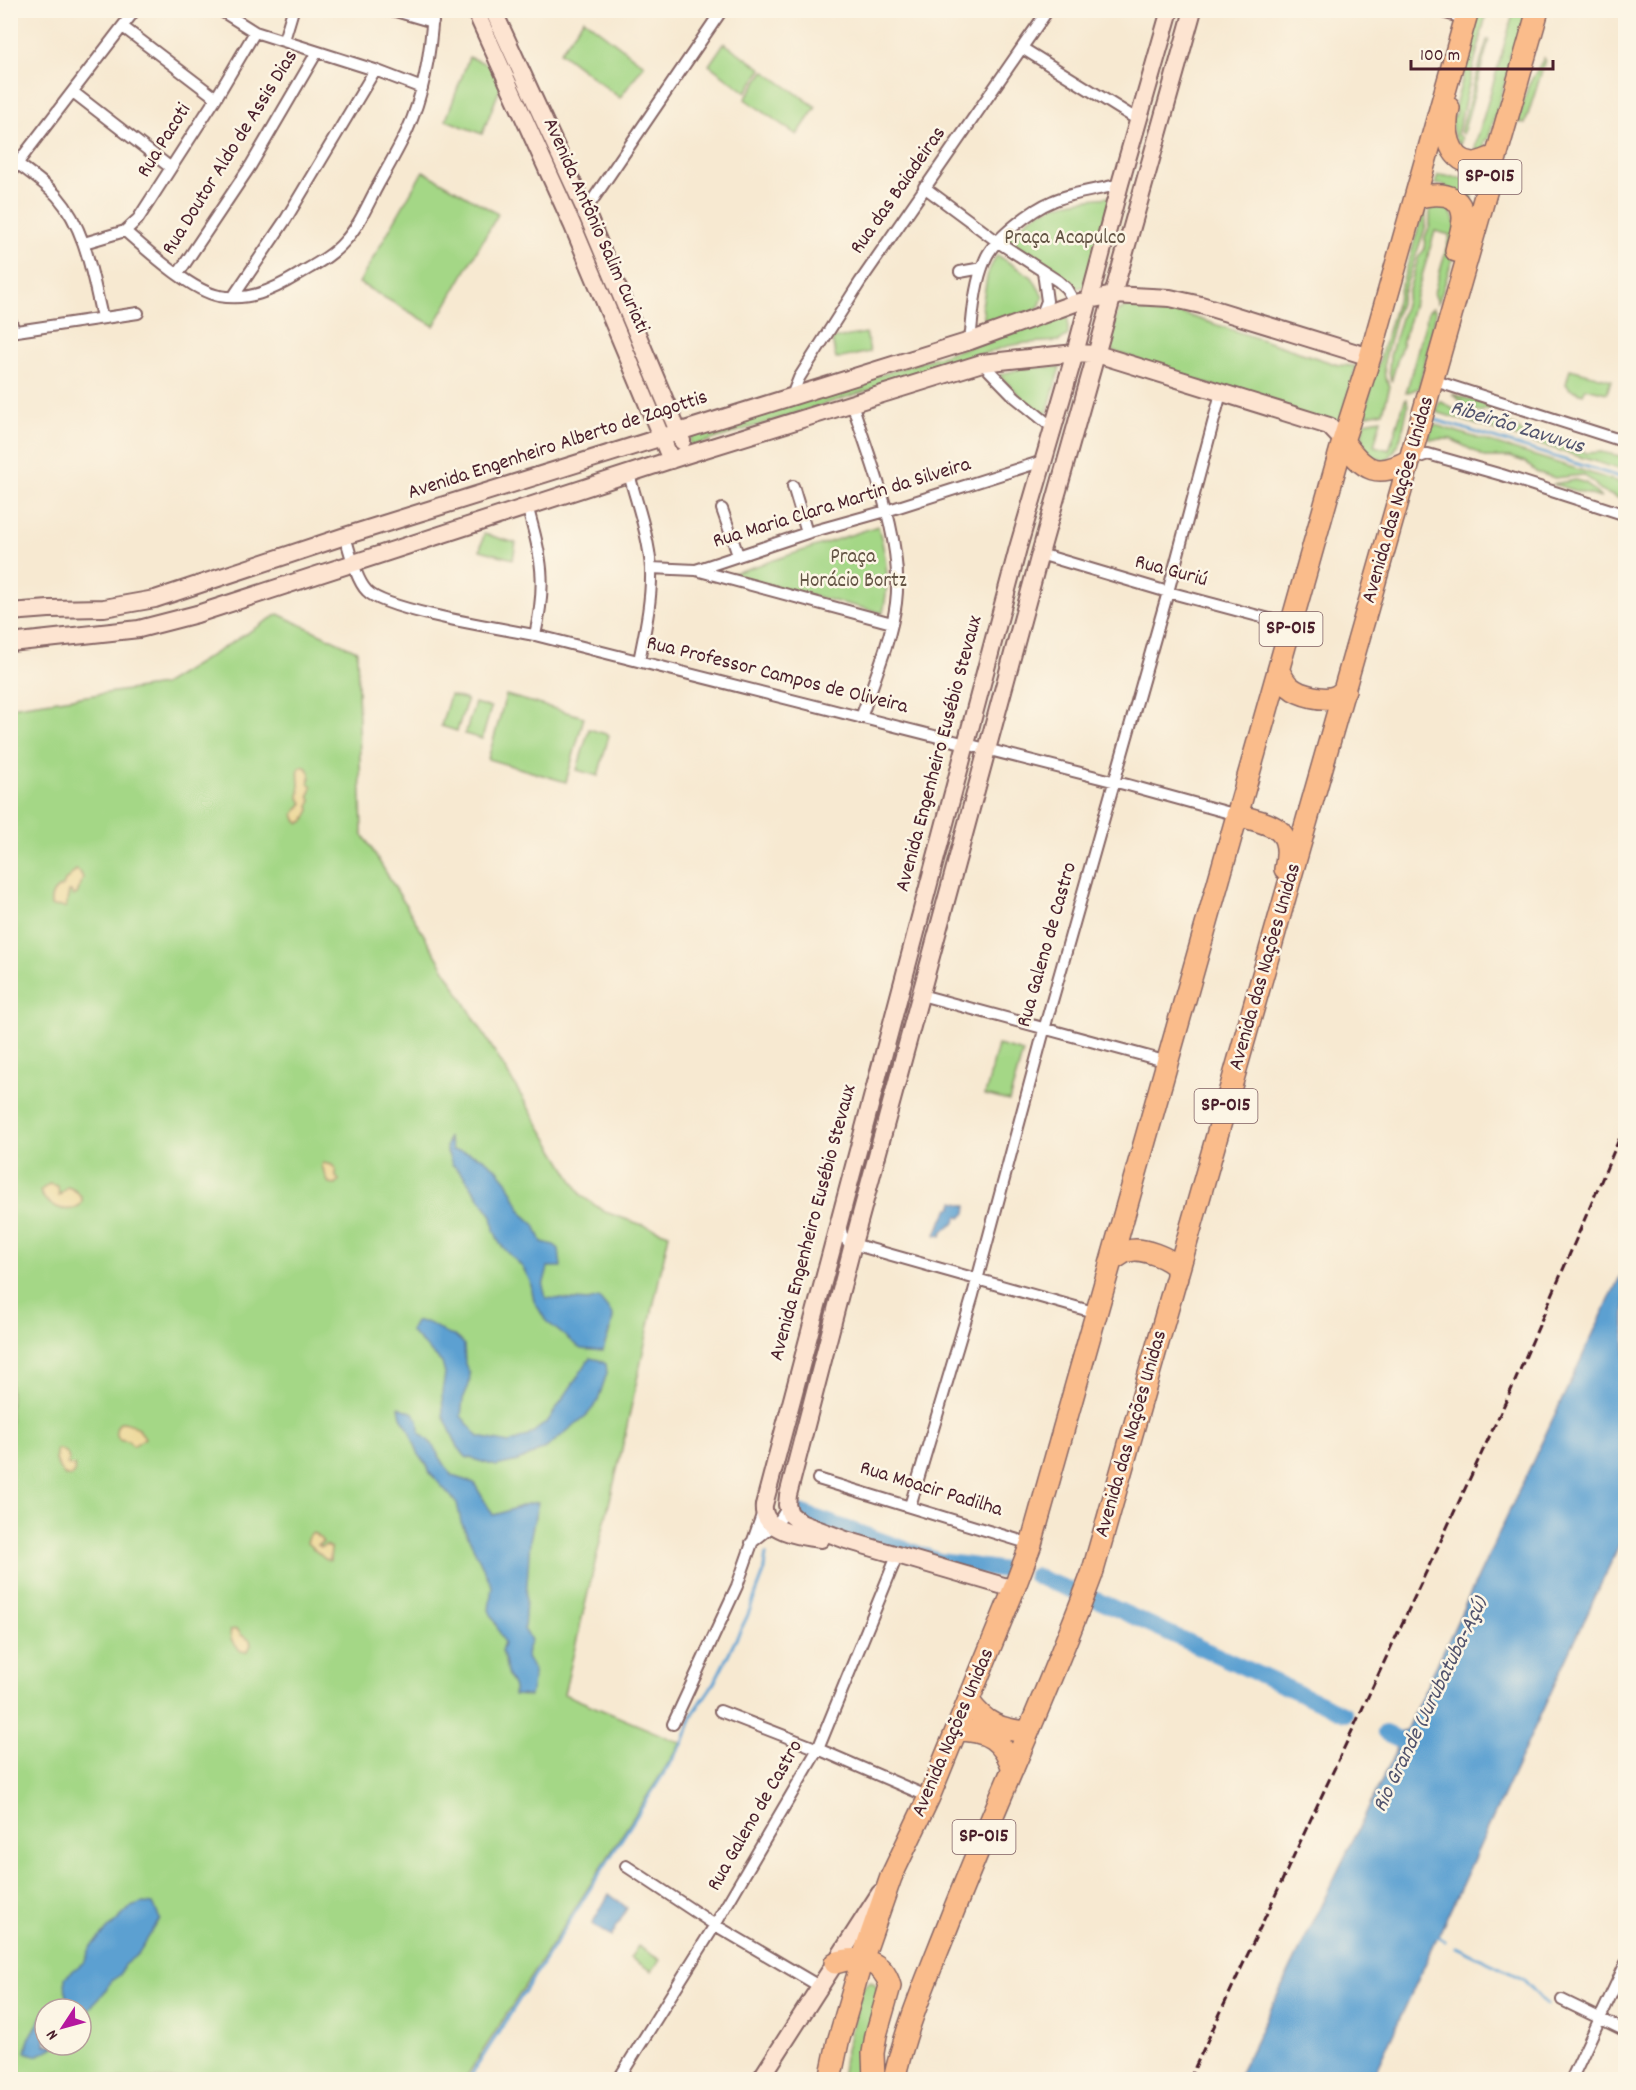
<svg xmlns="http://www.w3.org/2000/svg" width="1636" height="2090" font-family="Dekko,sans-serif">
	<style>
		.green { fill: #a4d786; stroke: #777b58; stroke-width: 1.5; fill-rule: evenodd }
		.sand { fill: #eeda9e; stroke: #9c7c64; stroke-width: 1.5 }
		.water { fill: #5ca0d1; stroke: #53607e; stroke-width: 1.5 }
		.lines { fill: none; stroke-linecap: round; stroke-linejoin: round }
		.stream { stroke: #5ca0d1; stroke-width: 3 }
		.river { stroke: #5ca0d1; stroke-width: 16 }
		.street-casing { stroke: #876665; stroke-width: 14 }
		.secondary-casing { stroke: #876665; stroke-width: 20 }
		.highway-casing { stroke: #876665; stroke-width: 24 }
		.street { stroke: #fff; stroke-width: 10 }
		.secondary { stroke: #fde4d1; stroke-width: 16 }
		.highway { stroke: #fabc8b; stroke-width: 21 }
		.rail { stroke: #4a1f2b; stroke-width: 3; stroke-dasharray: 9 4.5; stroke-linecap: butt }
		.labels { text-anchor: middle; dominant-baseline: central; stroke-width: 5; stroke-linejoin: round; paint-order: stroke }
		.shield { fill: #fcf5e5; stroke: #7f5f63; stroke-width: 1.5 }
		.shield-label { font-size: 20px; font-weight: bold; fill: #4a1f2b }
		.street-label { font-size: 21px; fill: #4a1f2b; stroke: #fcf5e5 }
		.park-label { font-size: 21px; fill: #655646; stroke: #fcf5e5 }
		.water-label { font-size: 22px; font-style: italic; fill: #51536d; stroke: #fcf5e5 }
	</style>
	<rect width="100%" height="100%" fill="#fcf5e5"/>
	<filter id="ink" filterUnits="userSpaceOnUse"><feTurbulence type="fractalNoise" baseFrequency=".0167" numOctaves="2"/><feDisplacementMap in="SourceGraphic" scale="12" xChannelSelector="R" yChannelSelector="G"/><feConvolveMatrix kernelMatrix="1 2 1 2 8 2 1 2 1" color-interpolation-filters="sRGB"/></filter>
	<filter id="wash" filterUnits="userSpaceOnUse"><feTurbulence type="fractalNoise" baseFrequency=".008" numOctaves="4" result="noise"/><feDisplacementMap in="SourceGraphic" scale="24" xChannelSelector="R" yChannelSelector="G"/><feGaussianBlur stdDeviation="1.35" result="paint"/><feColorMatrix in="noise" values="0 0 0 0 0 0 0 0 0 0 0 0 0 0 0 0 0 1.4 0 .05"/><feComposite in="paint" operator="in"/></filter>
	<g filter="url(#wash)">
		<rect width="100%" height="100%" fill="#f7e9d1"/>
		<!-- green -->
		<path class="green" d="M1476,11H1487L1457,134L1462,138L1460,145C1452,137 1451,127 1452,116L1454,117L1456,111L1454,110L1467,63L1473,22L1476,23L1477,18L1474,17Z
			M1514,11H1528L1515,52L1512,51L1509,57L1512,59L1488,140H1485L1484,145L1486,146L1482,153L1475,149L1476,143Z
			M584,19L644,65L620,98L560,52Z
			M1487,40H1489L1463,134L1460,132Z
			M724,43L762,69L746,92L709,65Z
			M469,57L492,66L501,86L482,134L446,120Z
			M1544,58L1545,61L1525,124L1518,122L1528,86Z
			M764,71L816,107L797,135L745,99Z
			M423,171L498,214L434,326L359,283Z
			M1438,175L1478,180L1469,207L1444,185L1435,184Z
			M1111,197L1085,286L1075,289L1006,241C1013,235 1019,227 1026,221C1050,202 1082,199 1111,197Z
			M1430,203L1445,204C1453,213 1456,222 1457,234C1457,245 1443,292 1438,303L1434,293L1450,235L1435,231L1391,382L1389,370L1390,356L1418,258L1424,250L1425,237L1430,225Z
			M1425,206L1426,225L1396,315L1384,362L1385,378L1390,386L1383,412L1363,416Z
			M997,255L1032,277L1043,296L1040,305L1034,313L987,331L982,306L988,272Z
			M1125,307L1154,308L1181,313L1338,365L1356,366L1338,429L1107,349L1118,311Z
			M1433,308L1436,312L1419,388L1406,393L1429,310Z
			M1064,316L1068,318V335L1059,341L1026,343L1008,346L693,446L690,444L691,436Z
			M866,333L870,352L836,359L832,339Z
			M1041,367H1060L1045,420L999,375L1022,368Z
			M1570,369L1611,380L1607,393L1586,388L1583,394L1570,389L1566,384Z
			M1452,394L1495,407L1479,412L1467,406Z
			M1407,399L1408,406C1403,426 1402,448 1385,461L1366,454L1362,433L1365,422L1381,419L1374,446L1389,450L1405,400Z
			M1440,401L1468,418L1483,416L1501,425L1510,424L1515,426L1523,434L1531,438L1552,437L1563,439L1586,453L1601,452L1625,457V471L1436,412Z
			M1432,424L1625,484V497L1618,498L1601,491L1592,481L1583,475L1555,478L1536,472L1525,462L1510,457H1485L1451,439H1429Z
			M1575,480L1586,483L1601,498L1553,484Z
			M878,526C887,559 890,580 883,613L728,575Z
			M484,534L516,543L513,559L480,550Z
			M278,614L357,651L362,833L582,1196L605,1212L669,1234L621,1453L564,1694L681,1743L465,2079H11L10,707L163,685ZM45,2009H81V2045H45Z
			M450,695L467,700L457,731L441,726Z
			M506,695L584,717L566,782L488,759Z
			M475,703L491,708L482,739L465,734Z
			M589,729L609,735L598,776L577,770Z
			M998,1045L1023,1052L1009,1101L985,1095Z
			M638,1946L660,1960L652,1971L630,1958Z
			M871,1981L875,1984L878,1990L868,2079L841,2080L844,2057L863,1987Z"/>
		<!-- sand -->
		<path class="sand" d="M303,766C310,769 312,776 308,783L312,787L309,796L311,800L309,806L310,810L304,821L300,823L296,820L294,814L303,803L299,798C301,788 297,778 299,768Z
			M76,870L80,872L83,878L77,894L73,896L71,891H69L66,907L51,906C50,896 53,889 63,886L65,881Z
			M323,1163L332,1165L336,1170V1177L339,1180L336,1185L329,1184L322,1166Z
			M49,1184L58,1186L59,1196L67,1187C75,1189 90,1200 77,1207C64,1214 44,1204 40,1191Z
			M121,1422C131,1422 140,1429 145,1438L133,1446L128,1441L119,1439C115,1433 115,1427 121,1422Z
			M57,1449C64,1451 68,1452 69,1460L67,1464L74,1466L75,1472L72,1476H65C59,1470 53,1458 57,1449Z
			M313,1533L318,1536L323,1542L317,1545L321,1547L326,1545L331,1548L330,1560L325,1559L307,1543L309,1535Z
			M237,1629L241,1635L250,1640L251,1645L247,1652L241,1651C235,1645 228,1639 231,1630Z"/>
		<!-- water -->
		<path class="water" d="M448,1137L452,1150L466,1152L483,1158L497,1169L507,1181L523,1214L535,1225L542,1242L554,1245L559,1249L561,1267H548L543,1286L546,1298L588,1301L599,1298L613,1315C613,1328 606,1338 603,1351L581,1349L546,1321L534,1301L530,1281L523,1268L500,1244L494,1230L492,1216L464,1176L452,1164L446,1149Z
			M954,1202L967,1206L966,1213L961,1218L958,1216L954,1224L943,1231L941,1236L936,1235C939,1224 945,1218 949,1208H952Z
			M1625,1266V1532L1372,2079H1237L1396,1751V1745L1391,1740V1737L1395,1733L1406,1730Z
			M415,1322C430,1321 431,1324 443,1332C452,1338 453,1332 464,1344L465,1364L470,1374L469,1385L463,1399L461,1416L479,1437L509,1443L528,1436L548,1421L590,1358L599,1360L606,1364L607,1373L597,1403L587,1415L546,1448L518,1461L496,1466L466,1457L458,1447L443,1415L442,1392L445,1374L442,1363L410,1331Z
			M399,1407L414,1413L418,1420L420,1433L431,1443L452,1476L474,1483L493,1515C508,1512 523,1503 538,1502L530,1540L524,1629L531,1640C520,1665 531,1654 533,1671C534,1680 532,1688 530,1696L514,1695C515,1685 512,1684 508,1676C505,1668 507,1661 501,1651L504,1642L489,1610L492,1586L461,1522L457,1503L430,1473L427,1465L420,1457L408,1428L401,1417Z
			M609,1894L627,1908L611,1937L592,1924Z
			M143,1903L153,1904L160,1919L138,1954L124,1965L120,1975L111,1981L103,1994L94,2003L81,2022V2009H59L66,1999L65,1977L85,1961L91,1946L131,1907Z
			M45,2012V2045H58L37,2056L26,2052L29,2039Z"/>
		<g class="lines">
			<!-- stream -->
			<path class="stream" d="M1433,419L1626,479
				M1436,1936L1445,1941
				M1456,1947L1523,1979L1547,2005
				M468,2080L683,1743L693,1714L714,1683L747,1617L763,1575L766,1554"/>
			<!-- river -->
			<path class="river" d="M800,1512L940,1561L1005,1570
				M1035,1576L1099,1601L1345,1714
				M1385,1733L1412,1745"/>
		</g>
	</g>
	<g filter="url(#ink)">
		<g class="lines">
			<!-- street casing -->
			<g class="street-casing">
				<path id="street" d="M220,10L255,32L375,70L422,88
					M392,10L433,22
					M1436,10L1466,19
					M123,27L216,98
					M284,40L293,10
					M1022,48L1138,120
					M73,92L171,168
					M10,158C26,170 44,182 57,196C86,229 92,275 102,317
					M10,173L135,10
					M924,187L998,242L1058,281L1066,288L1075,303
					M583,214L722,10
					M125,231C148,251 190,290 219,296C249,301 271,291 296,276C312,266 331,257 344,242C359,226 367,206 377,187C387,169 398,150 407,131C424,94 431,50 433,10
					M84,243L125,231L138,219L216,98L255,32
					M960,272L982,268
					M178,274L251,165L317,52
					M233,297L286,219L375,70
					M1042,314L1047,301L1043,272
					M10,319L14,331
					M10,332L138,313
					M970,341C973,314 974,285 985,260C993,239 1033,209 1053,201C1074,192 1099,190 1120,184
					M982,363L1015,397L1052,427
					M1432,380L1626,442
					M791,398L799,378L860,282L1048,10
					M852,403C871,465 904,538 896,603C891,641 873,682 861,718
					M1411,460L1428,454L1502,475L1626,515
					M629,474C637,504 649,537 651,569C652,600 645,631 639,661
					M793,486L807,533
					M527,506C542,557 547,583 535,635
					M722,509L738,555
					M345,536C350,552 356,580 367,591C386,611 504,629 535,635L1128,785L1237,815
					M1040,554L1168,592L1292,625
					M651,568L696,570L807,533L886,511L1043,461
					M696,570L892,623
					M921,995L1168,1062
					M840,1225L842,1235L849,1243L1097,1313
					M818,1479L1031,1544
					M910,1506L973,1295L1047,1019L1168,592L1221,393
					M751,1543L779,1521L787,1508
					M720,1711L818,1749L929,1797
					M673,1724L737,1586L763,1512
					M626,1866L715,1925L819,1986
					M1562,2000L1626,2031
					M618,2080L715,1925L818,1749L897,1556
					M1571,2080L1626,1963"/>
			</g>
			<!-- secondary casing -->
			<g class="secondary-casing">
				<path id="secondary" d="M475,10L572,224L671,460
					M493,10L586,212L682,441
					M10,612L49,609L104,608L155,599L345,536L970,341L1075,303L1113,295L1170,298L1201,305L1370,357
					M10,643L139,629L197,614L686,455L982,363L1075,353L1097,354L1329,426L1343,441
					M821,1539C802,1537 761,1531 764,1505L1018,548L1075,353L1120,184L1170,10
					M1014,1589L846,1540L801,1523L790,1514L787,1505L788,1495L853,1244L1040,554L1193,10
					M760,2080L880,1893"/>
			</g>
			<!-- highway casing -->
			<g class="highway-casing">
				<path id="highway" d="M1449,108C1444,127 1447,161 1473,163C1480,163 1489,158 1496,156
					M1415,198C1434,193 1462,190 1463,218C1463,228 1458,241 1456,251
					M1343,441C1365,472 1377,478 1410,460
					M1279,671C1282,677 1285,683 1290,687C1299,695 1325,702 1337,696C1340,694 1342,692 1345,690
					M1237,815C1270,825 1295,825 1285,869
					M1112,1260C1118,1257 1123,1252 1129,1251C1141,1247 1171,1258 1177,1268V1278
					M969,1701C985,1724 1001,1730 1028,1732
					M957,1730C987,1730 1003,1740 1013,1769
					M835,1963C858,1955 883,1960 890,1986L876,2035L873,2053L874,2080
					M830,2080L838,2042L862,1960L891,1877L929,1797L1014,1589L1031,1544L1343,441L1370,357L1468,10
					M894,2080C906,2026 928,1976 948,1925C994,1807 1048,1693 1092,1574L1538,10"/>
			</g>
			<!-- street -->
			<use href="#street" class="street"/>
			<!-- secondary -->
			<use href="#secondary" class="secondary"/>
			<!-- highway -->
			<use href="#highway" class="highway"/>
			<!-- rail -->
			<path class="rail" d="M1189,2080L1513,1386L1626,1123"/>
		</g>
	</g>
	<g class="labels">
		<!-- shield labels -->
		<g class="shield">
			<rect x="1458.5" y="160" width="63" height="34" rx="4.5"/>
			<rect x="1259.5" y="612" width="63" height="34" rx="4.5"/>
			<rect x="1194.5" y="1089" width="63" height="34" rx="4.5"/>
			<rect x="952.5" y="1820" width="63" height="34" rx="4.5"/>
		</g>
		<g class="shield-label">
			<text x="1490" y="177">SP-015</text>
			<text x="1291" y="629">SP-015</text>
			<text x="1226" y="1106">SP-015</text>
			<text x="984" y="1837">SP-015</text>
		</g>
		<!-- street labels -->
		<g class="street-label">
			<text transform="translate(165 141) rotate(-58)">Rua Pacoti</text>
			<text transform="translate(231 153) rotate(-58)">Rua Doutor Aldo de Assis Dias</text>
			<text transform="translate(899 191) rotate(-55)">Rua das Baiadeiras</text>
			<text transform="translate(595 226) rotate(66)">Avenida Antônio Salim Curiati</text>
			<text transform="translate(558 446) rotate(-18)">Avenida Engenheiro Alberto de Zagottis</text>
			<text transform="translate(1399 500) rotate(-74)">Avenida das Nações Unidas</text>
			<text transform="translate(842 504) rotate(-17)">Rua Maria Clara Martin da Silveira</text>
			<text transform="translate(1171 572) rotate(15)">Rua Guriú</text>
			<text transform="translate(777 676) rotate(14)">Rua Professor Campos de Oliveira</text>
			<text transform="translate(940 754) rotate(-75)">Avenida Engenheiro Eusébio Stevaux</text>
			<text transform="translate(1048 945) rotate(-74)">Rua Galeno de Castro</text>
			<text transform="translate(1266 967) rotate(-74)">Avenida das Nações Unidas</text>
			<text transform="translate(814 1223) rotate(-75)">Avenida Engenheiro Eusébio Stevaux</text>
			<text transform="translate(1132 1434) rotate(-74)">Avenida das Nações Unidas</text>
			<text transform="translate(931 1490) rotate(17)">Rua Moacir Padilha</text>
			<text transform="translate(954 1733) rotate(-67)">Avenida Nações Unidas</text>
			<text transform="translate(756 1816) rotate(-60)">Rua Galeno de Castro</text>
		</g>
		<!-- park labels -->
		<g class="park-label">
			<text x="1065" y="239">Praça Acapulco</text>
			<text x="853" y="558">Praça<tspan x="853" dy="24">Horácio Bortz</tspan></text>
		</g>
		<!-- water labels -->
		<g class="water-label">
			<text transform="translate(1517 428) rotate(17)">Ribeirão Zavuvus</text>
			<text transform="translate(1431 1705) rotate(-64)">Rio Grande (Jurubatuba-Açú)</text>
		</g>
	</g>
	<!-- margin -->
	<rect width="1636" height="2090" fill="none" stroke="#fcf5e5" stroke-width="36"/>
	<!-- north arrow -->
	<g transform="translate(63 2027) rotate(234)"><circle r="28" fill="#fcf5e5" stroke="#b59f9b" stroke-width="1.5"/>
	<path d="M0-4.5L10 22L0 15L-10 22Z" fill="#b5179e"/>
	<text y="-9" font-size="16" font-weight="bold" text-anchor="middle" fill="#4a1f2b">N</text>
	</g>
	<!-- scale -->
	<path d="M1411 60v9h142v-9" fill="none" stroke="#4a1f2b" stroke-width="3"/>
	<text x="1420" y="60" font-size="18" fill="#4a1f2b" stroke="#fcf5e5" stroke-width="4.5" paint-order="stroke">100 m</text>
</svg>
